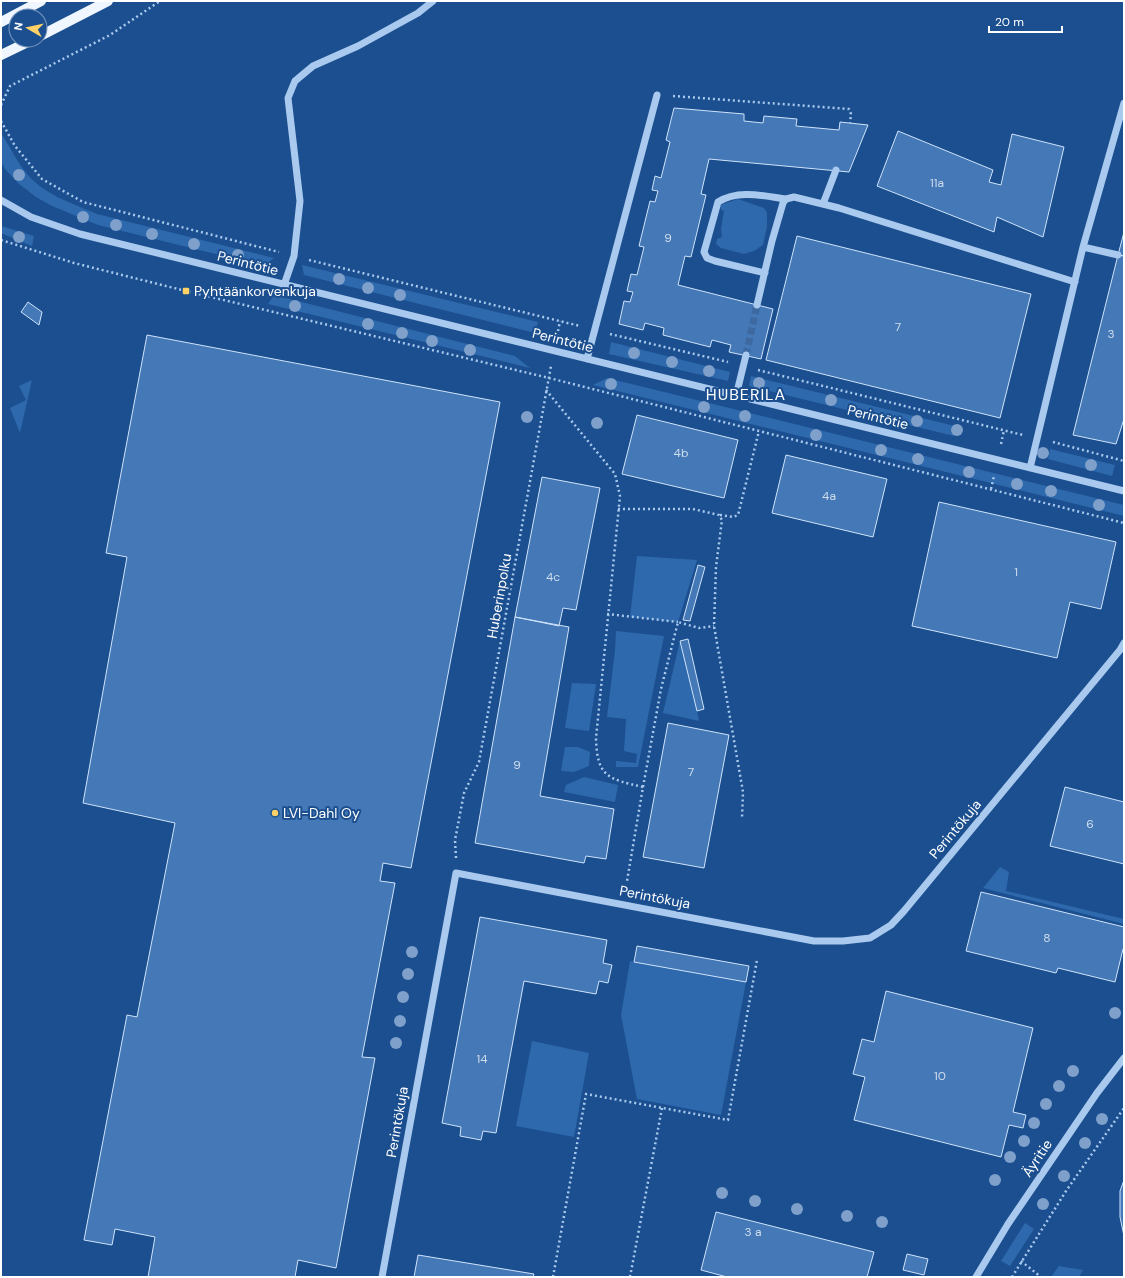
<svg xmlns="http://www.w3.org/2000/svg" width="1125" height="1278" font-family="'DM Sans',sans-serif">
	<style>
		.green { fill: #2e69ad }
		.building { fill: #4478b7; stroke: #cfe3fa }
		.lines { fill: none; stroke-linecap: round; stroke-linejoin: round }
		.minor-tunnel { stroke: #3d69a0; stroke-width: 7; stroke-dasharray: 7 3.5; stroke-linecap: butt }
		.path { stroke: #a9c9ee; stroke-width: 2.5; stroke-dasharray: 2 3; stroke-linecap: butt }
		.minor { stroke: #a9c9ee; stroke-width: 7 }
		.major { stroke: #f0f6ff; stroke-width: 10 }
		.tree { fill: #7ea0ca }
		.poi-dot { fill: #ffd166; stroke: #1b4f8f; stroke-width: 1.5 }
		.labels { text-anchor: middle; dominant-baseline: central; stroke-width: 4; stroke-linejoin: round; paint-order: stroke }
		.number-label { font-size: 12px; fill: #d0dded }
		.street-label { font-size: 14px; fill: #fff; stroke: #1b4f8f }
		.poi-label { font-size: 14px; fill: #fff; stroke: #1b4f8f; text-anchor: start }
		.quarter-label { font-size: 16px; letter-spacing: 1px; fill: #fff; stroke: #1b4f8f }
	</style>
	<rect width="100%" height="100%" fill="#1b4f8f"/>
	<!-- green -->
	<path class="green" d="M1,133C9,145 15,158 24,170C41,194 72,203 97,214L274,258L264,266L98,225L52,206L36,197L19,184L5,169L1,162Z
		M738,199L764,208L767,213V227L763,245L754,251L744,254L721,248L716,244L717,239L722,237L721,229L724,210L722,211L720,206L723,204Z
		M1,226L34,236L32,246L1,233Z
		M302,265L538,322L535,333L304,275Z
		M274,295L515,356L530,368L268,304Z
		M611,342L730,372L728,381L609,354Z
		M751,376L963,428L954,436L749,386Z
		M607,378L1124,505V516L593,385Z
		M32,380L20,433L10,408L26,400L19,386Z
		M1050,449L1115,465L1112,476L1048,459Z
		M637,556L697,560L678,622L630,617Z
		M616,631L664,636L638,767H616V761L636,763L637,754L624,751L626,719L607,717L615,650Z
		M680,641L697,711L699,721L663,713Z
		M572,683L596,684L589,731L565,728Z
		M565,747H578L590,752L589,766L574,772L561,771Z
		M584,777L618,785L615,802L564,792L566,785Z
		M1000,867L1009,872L1006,891L1124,919V924L983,888Z
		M630,961L746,982L721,1115L637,1099L621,1015Z
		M532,1041L589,1053L574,1137L516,1126Z
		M1025,1223L1034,1229L1010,1266L1001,1261Z
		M1059,1266L1083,1270L1079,1277H1051Z"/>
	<!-- building -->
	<path class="building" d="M674,108L744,114V121L763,123L764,116L797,119L796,126L839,130L840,122L868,125L849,172L709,159L701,194L706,195L691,257L685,256L678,285L773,309L761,359L729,352L731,345L712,340L710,347L663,335L664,328L645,323L643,330L619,324L624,301L630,302L633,292L627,291L631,274L637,275L644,247L639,246L650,201L655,202L658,191L652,190L655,176L661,178L670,142L666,140Z
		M898,131L993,170L989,182L1001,185L1012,134L1064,147L1043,237L997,217L994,232L877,186Z
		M1124,232V256L1118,255Z
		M797,236L1031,294L1000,418L766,360Z
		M1118,255L1124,256V419L1116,444L1073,435Z
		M28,302L42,312L39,325L21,312Z
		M147,335L500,402L411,868L383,863L380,881L395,883L362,1057L375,1058L336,1268L298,1260L295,1277H148L155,1237L115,1229L112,1245L84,1240L127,1015L137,1017L175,823L83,803L127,557L106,553Z
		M637,415L738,440L724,498L622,474Z
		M786,455L887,479L873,537L772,513Z
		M542,477L600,488L576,610L563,608L559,626L515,617Z
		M939,502L1116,542L1101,609L1070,602L1057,658L912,626Z
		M698,565L705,567L690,621L683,620Z
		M515,617L569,627L540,796L614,809L606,859L586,856L584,863L475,843Z
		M688,639L704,709L697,711L680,641Z
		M668,723L729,735L704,868L643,857Z
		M1065,787L1124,802V864L1050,846Z
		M981,892L1124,927V949H1123L1115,982L1058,968L1056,973L966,951Z
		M480,917L607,940L603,963L612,965L608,983L599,981L596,994L524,981L496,1133L483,1131L481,1140L460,1136L461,1127L442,1123Z
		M637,946L749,966L746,982L634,962Z
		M886,991L1033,1028L1013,1112L1026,1115L1023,1128L1009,1125L1001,1157L854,1120L865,1077L853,1074L862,1039L874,1042Z
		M1124,1180V1236L1120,1217V1191Z
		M716,1212L874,1252L867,1277H727L701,1270Z
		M907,1254L928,1259L924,1275L903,1270Z
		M418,1255L534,1274L533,1277H414Z"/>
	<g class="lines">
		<!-- minor-tunnel -->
		<path class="minor-tunnel" d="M746,355L757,305"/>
		<!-- path -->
		<path class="path" d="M673,96L849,109L851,114L850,123
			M1,105L10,86L110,35L160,1
			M1,121L15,146L42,179L83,202L279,252
			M1,240L74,263L186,291L549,378L1124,523
			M309,260L580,326
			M610,334L728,362
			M557,336L560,321
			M758,370L1023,435
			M546,390L615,474L620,496L596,738C597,777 608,779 643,787L627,881
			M1053,442L1124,461
			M1001,444L1004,430
			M991,489L994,476
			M618,509H693L719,515L722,520L716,567L714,626L743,792L742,818
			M720,515L733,517L738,515L759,431
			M607,614L678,622
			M643,787L661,689L678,622L699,628L714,626
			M456,858L455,840L464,793L479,762L551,366
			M1021,1261L1041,1277
			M553,1277L586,1094L728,1120L757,960
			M630,1277L662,1108
			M1012,1277L1066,1191L1124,1108"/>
		<!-- minor -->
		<path class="minor" d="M1,200L31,217L80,234L1124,491
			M823,204L836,170
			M1083,247L1118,255
			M765,273L715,261L707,258L704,252L718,202C738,189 764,196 786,199
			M284,285L294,256L300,201L288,98L295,81L313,66L358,46L418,13L433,1
			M757,305L772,241L783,203L786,199L794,197L839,208L1075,282
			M587,359L657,95
			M736,396L746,355
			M1030,468L1083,247L1124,103
			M382,1277L456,873L814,941H843L870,938L891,925L904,911L1120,650L1124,643
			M976,1277L1008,1224L1097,1093L1124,1058"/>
		<!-- major -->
		<path class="major" d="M1,22L41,1
			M40,36L108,1
			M1,55L32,40"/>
	</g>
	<!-- trees -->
	<g class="tree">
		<circle cx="19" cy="175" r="6"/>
		<circle cx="83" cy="217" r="6"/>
		<circle cx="116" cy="225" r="6"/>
		<circle cx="152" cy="234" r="6"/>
		<circle cx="19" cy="237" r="6"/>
		<circle cx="194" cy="244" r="6"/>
		<circle cx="238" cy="255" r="6"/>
		<circle cx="339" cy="279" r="6"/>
		<circle cx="368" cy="288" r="6"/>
		<circle cx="400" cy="295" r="6"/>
		<circle cx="295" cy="306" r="6"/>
		<circle cx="368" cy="324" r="6"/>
		<circle cx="402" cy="333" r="6"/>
		<circle cx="432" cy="341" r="6"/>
		<circle cx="470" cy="350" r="6"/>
		<circle cx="634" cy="353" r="6"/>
		<circle cx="672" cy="362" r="6"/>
		<circle cx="709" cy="371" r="6"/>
		<circle cx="759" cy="383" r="6"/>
		<circle cx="611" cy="384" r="6"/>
		<circle cx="831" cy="400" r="6"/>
		<circle cx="704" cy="407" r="6"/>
		<circle cx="745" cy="416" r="6"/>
		<circle cx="527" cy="417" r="6"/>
		<circle cx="917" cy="421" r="6"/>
		<circle cx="597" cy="423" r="6"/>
		<circle cx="957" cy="430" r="6"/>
		<circle cx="816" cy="435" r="6"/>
		<circle cx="881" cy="450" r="6"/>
		<circle cx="1043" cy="453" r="6"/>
		<circle cx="918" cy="459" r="6"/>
		<circle cx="1091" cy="465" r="6"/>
		<circle cx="969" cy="472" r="6"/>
		<circle cx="1017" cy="484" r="6"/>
		<circle cx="1051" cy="491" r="6"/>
		<circle cx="1099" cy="505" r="6"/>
		<circle cx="412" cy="952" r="6"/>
		<circle cx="408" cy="974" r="6"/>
		<circle cx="403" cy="997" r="6"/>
		<circle cx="1115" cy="1013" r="6"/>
		<circle cx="400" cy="1021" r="6"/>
		<circle cx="396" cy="1043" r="6"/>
		<circle cx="1073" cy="1071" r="6"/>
		<circle cx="1059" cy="1086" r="6"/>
		<circle cx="1046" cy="1104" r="6"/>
		<circle cx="1102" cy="1119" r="6"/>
		<circle cx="1034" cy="1123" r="6"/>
		<circle cx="1024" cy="1141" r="6"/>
		<circle cx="1085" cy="1143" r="6"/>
		<circle cx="1010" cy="1157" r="6"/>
		<circle cx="1064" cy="1176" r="6"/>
		<circle cx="995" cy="1180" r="6"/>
		<circle cx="722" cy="1193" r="6"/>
		<circle cx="755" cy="1201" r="6"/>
		<circle cx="1043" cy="1204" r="6"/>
		<circle cx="797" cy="1209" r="6"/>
		<circle cx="847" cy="1216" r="6"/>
		<circle cx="882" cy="1222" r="6"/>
	</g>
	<!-- markers -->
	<g class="poi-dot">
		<rect x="182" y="287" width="8" height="8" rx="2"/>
		<circle cx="275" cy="813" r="4"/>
	</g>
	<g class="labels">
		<!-- number labels -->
		<g class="number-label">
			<text x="937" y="183">11a</text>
			<text x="668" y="238">9</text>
			<text x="898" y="327">7</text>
			<text x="1111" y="334">3</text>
			<text x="681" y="453">4b</text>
			<text x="829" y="496">4a</text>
			<text x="1016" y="572">1</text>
			<text x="553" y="577">4c</text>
			<text x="517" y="765">9</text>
			<text x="691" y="772">7</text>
			<text x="1090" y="824">6</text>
			<text x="1047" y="938">8</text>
			<text x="482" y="1059">14</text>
			<text x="940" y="1076">10</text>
			<text x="753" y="1232">3 a</text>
		</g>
		<!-- street labels -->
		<g class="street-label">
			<text transform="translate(248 263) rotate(14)">Perintötie</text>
			<text transform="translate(563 340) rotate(14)">Perintötie</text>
			<text transform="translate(878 417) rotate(14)">Perintötie</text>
			<text transform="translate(499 596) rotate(-80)">Huberinpolku</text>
			<text transform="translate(955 829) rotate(-50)">Perintökuja</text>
			<text transform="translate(655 897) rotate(11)">Perintökuja</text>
			<text transform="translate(397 1122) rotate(-80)">Perintökuja</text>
			<text transform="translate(1037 1158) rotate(-56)">Äyritie</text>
		</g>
		<!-- poi labels -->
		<g class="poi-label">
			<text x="194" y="291">Pyhtäänkorvenkuja</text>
			<text x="283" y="813">LVI-Dahl Oy</text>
		</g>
		<!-- quarter labels -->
		<g class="quarter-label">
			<text x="746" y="394">HUBERILA</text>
		</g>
	</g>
	<!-- border -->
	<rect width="1125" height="1278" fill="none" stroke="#ffffff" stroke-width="4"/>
	<!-- north arrow -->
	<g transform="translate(28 28) rotate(279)"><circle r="19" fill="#1b4f8f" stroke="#7695bc"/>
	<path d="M0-3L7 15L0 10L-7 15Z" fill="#ffd166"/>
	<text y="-6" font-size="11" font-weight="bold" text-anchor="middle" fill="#ffffff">N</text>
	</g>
	<!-- scale -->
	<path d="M989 26v6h73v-6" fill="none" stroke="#ffffff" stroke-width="2"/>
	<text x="995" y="26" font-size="12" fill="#ffffff" stroke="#1b4f8f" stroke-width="3" paint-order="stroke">20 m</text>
</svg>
